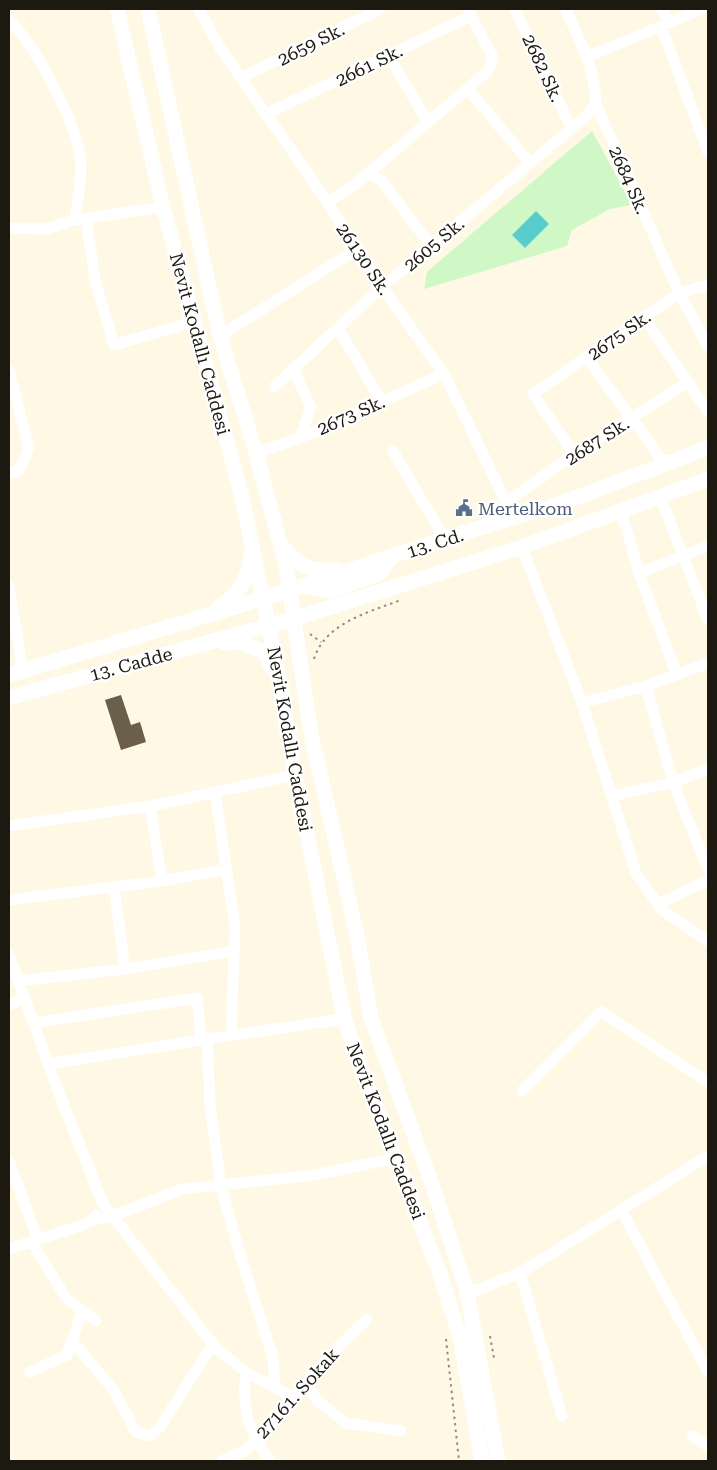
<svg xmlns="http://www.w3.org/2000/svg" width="717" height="1470" font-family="'Roboto Serif',serif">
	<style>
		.green { fill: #cff8c6 }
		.water { fill: #59cdce }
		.building { fill: #6b5f4b }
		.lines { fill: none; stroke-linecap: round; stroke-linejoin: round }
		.path { stroke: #928d7e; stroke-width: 2; stroke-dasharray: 2.5 4; stroke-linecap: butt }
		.minor { stroke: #fff; stroke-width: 11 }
		.major { stroke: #fff; stroke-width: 15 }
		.labels { text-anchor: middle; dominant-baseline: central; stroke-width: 5; stroke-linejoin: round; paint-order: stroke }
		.street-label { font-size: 18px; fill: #1c1910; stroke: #fff }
		.service-label { font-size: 18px; fill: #4e5e75; stroke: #fff; text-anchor: start }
	</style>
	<rect width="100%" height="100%" fill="#fef8e4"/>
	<!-- green -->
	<path class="green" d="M592,131L632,205L610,209L572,230L567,246L424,289L427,272Z"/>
	<!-- water -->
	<path class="water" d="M536,211L549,224L525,248L512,235Z"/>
	<!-- building -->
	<path class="building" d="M121,695L131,725L140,722L146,742L121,750L105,700Z"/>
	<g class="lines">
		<!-- path -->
		<path class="path" d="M310,634L321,642
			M314,659C325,623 369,612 401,600
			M490,1336L494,1358
			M446,1339L459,1461"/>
		<!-- minor -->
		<path class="minor" d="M199,9L220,48L322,194L382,287L444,374L514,518
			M515,9L571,127
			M565,9C580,40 595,68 596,104L679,293L708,346
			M662,9L669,22
			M9,20C36,46 81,129 81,167C81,184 77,203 75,220
			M661,26L708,152
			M389,56L428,123
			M587,57L702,9
			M241,78L380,9
			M468,89L530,163
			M266,114L471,16
			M370,173L382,181L431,246
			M328,202L357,183L488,71L493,58L468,9
			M86,218L95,280L114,345L193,322
			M9,228L47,229L75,220L163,207
			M644,317L708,412
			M338,328L382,402
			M220,336L357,249
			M587,358L665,464
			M293,369L311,407L300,438
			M9,370L29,448L19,470L9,474
			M274,387L382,287L584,118L596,104
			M393,451L445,539
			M256,453L300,438L444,374
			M574,454L533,394L679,293L708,285
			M660,496L708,620
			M507,502L574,454L688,382
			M621,511L639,573L677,675
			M522,547L582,703L636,873L662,910L708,941
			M639,573L708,546
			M9,586L23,671
			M646,686L673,782L708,869
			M582,703L646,686L708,663
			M215,792L235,927L231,1034
			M612,796L673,782L708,769
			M150,806L162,881
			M9,826L150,806L295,775
			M114,887L125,969
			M9,900L162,881L227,869
			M658,904L708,880
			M9,955L55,1083L103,1204L217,1349L246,1372L294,1398
			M18,981L125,969L235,951
			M9,1005L24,998
			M33,1023L197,998L201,1040
			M48,1064L207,1039
			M522,1091L601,1012L708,1082
			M9,1161L38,1240
			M621,1210L708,1372
			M93,1220L112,1216L183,1189L315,1175L395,1158
			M32,1242L66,1298L96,1321
			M9,1249L83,1225L93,1220L96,1215
			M520,1273L562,1416
			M467,1292L477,1290L520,1273L708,1156
			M73,1342L113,1389L136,1432L150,1436L160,1427L213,1344
			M30,1372L67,1355L82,1312
			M246,1372C241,1407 249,1433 270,1461
			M306,1384L318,1401L346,1423L401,1431
			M275,1388L273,1358L239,1251L221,1186L210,1104L207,1039L336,1020L344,1016
			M692,1436L708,1446
			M222,1461L247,1449L340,1345L367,1319"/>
		<!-- major -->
		<path class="major" d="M117,9L163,207L242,497L278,673L295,775L344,1016L356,1055L440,1274L461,1341L482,1461
			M148,9L220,336L256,453L286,566L311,734L357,935L371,1018L433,1187L467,1292L498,1461
			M282,546C300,567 309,572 338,570
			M305,586L330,591L379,574L392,556
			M219,607C240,594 247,580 251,556
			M225,643L238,642L263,651L272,668
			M9,675L291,590L434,542L559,504L708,448
			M9,698L296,618L522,547L708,479"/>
	</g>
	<!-- icons -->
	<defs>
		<g id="civic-bare" transform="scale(1.35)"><path d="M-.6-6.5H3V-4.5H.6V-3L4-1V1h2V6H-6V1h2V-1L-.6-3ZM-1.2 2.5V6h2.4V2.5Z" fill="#5c6f8a" stroke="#fff" stroke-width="2.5" paint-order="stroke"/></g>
	</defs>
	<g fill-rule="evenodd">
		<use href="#civic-bare" x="464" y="508"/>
	</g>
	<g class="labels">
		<!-- street labels -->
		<g class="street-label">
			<text transform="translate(311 44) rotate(-27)">2659 Sk.</text>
			<text transform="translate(369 65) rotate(-26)">2661 Sk.</text>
			<text transform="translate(543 68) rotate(65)">2682 Sk.</text>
			<text transform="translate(629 180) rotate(66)">2684 Sk.</text>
			<text transform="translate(434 244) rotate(-40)">2605 Sk.</text>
			<text transform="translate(364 259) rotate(56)">26130 Sk.</text>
			<text transform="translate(619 335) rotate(-35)">2675 Sk.</text>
			<text transform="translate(200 344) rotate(75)">Nevit Kodallı Caddesi</text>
			<text transform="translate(351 415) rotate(-24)">2673 Sk.</text>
			<text transform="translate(597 441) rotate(-33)">2687 Sk.</text>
			<text transform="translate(435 543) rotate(-18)">13. Cd.</text>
			<text transform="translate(131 664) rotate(-15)">13. Cadde</text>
			<text transform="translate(290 739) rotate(80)">Nevit Kodallı Caddesi</text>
			<text transform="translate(386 1131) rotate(69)">Nevit Kodallı Caddesi</text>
			<text transform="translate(297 1393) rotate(-48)">27161. Sokak</text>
		</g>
		<!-- service labels -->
		<g class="service-label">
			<text x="478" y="508">Mertelkom</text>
		</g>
	</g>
	<!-- border -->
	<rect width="717" height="1470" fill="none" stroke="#1c1910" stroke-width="20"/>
</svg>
